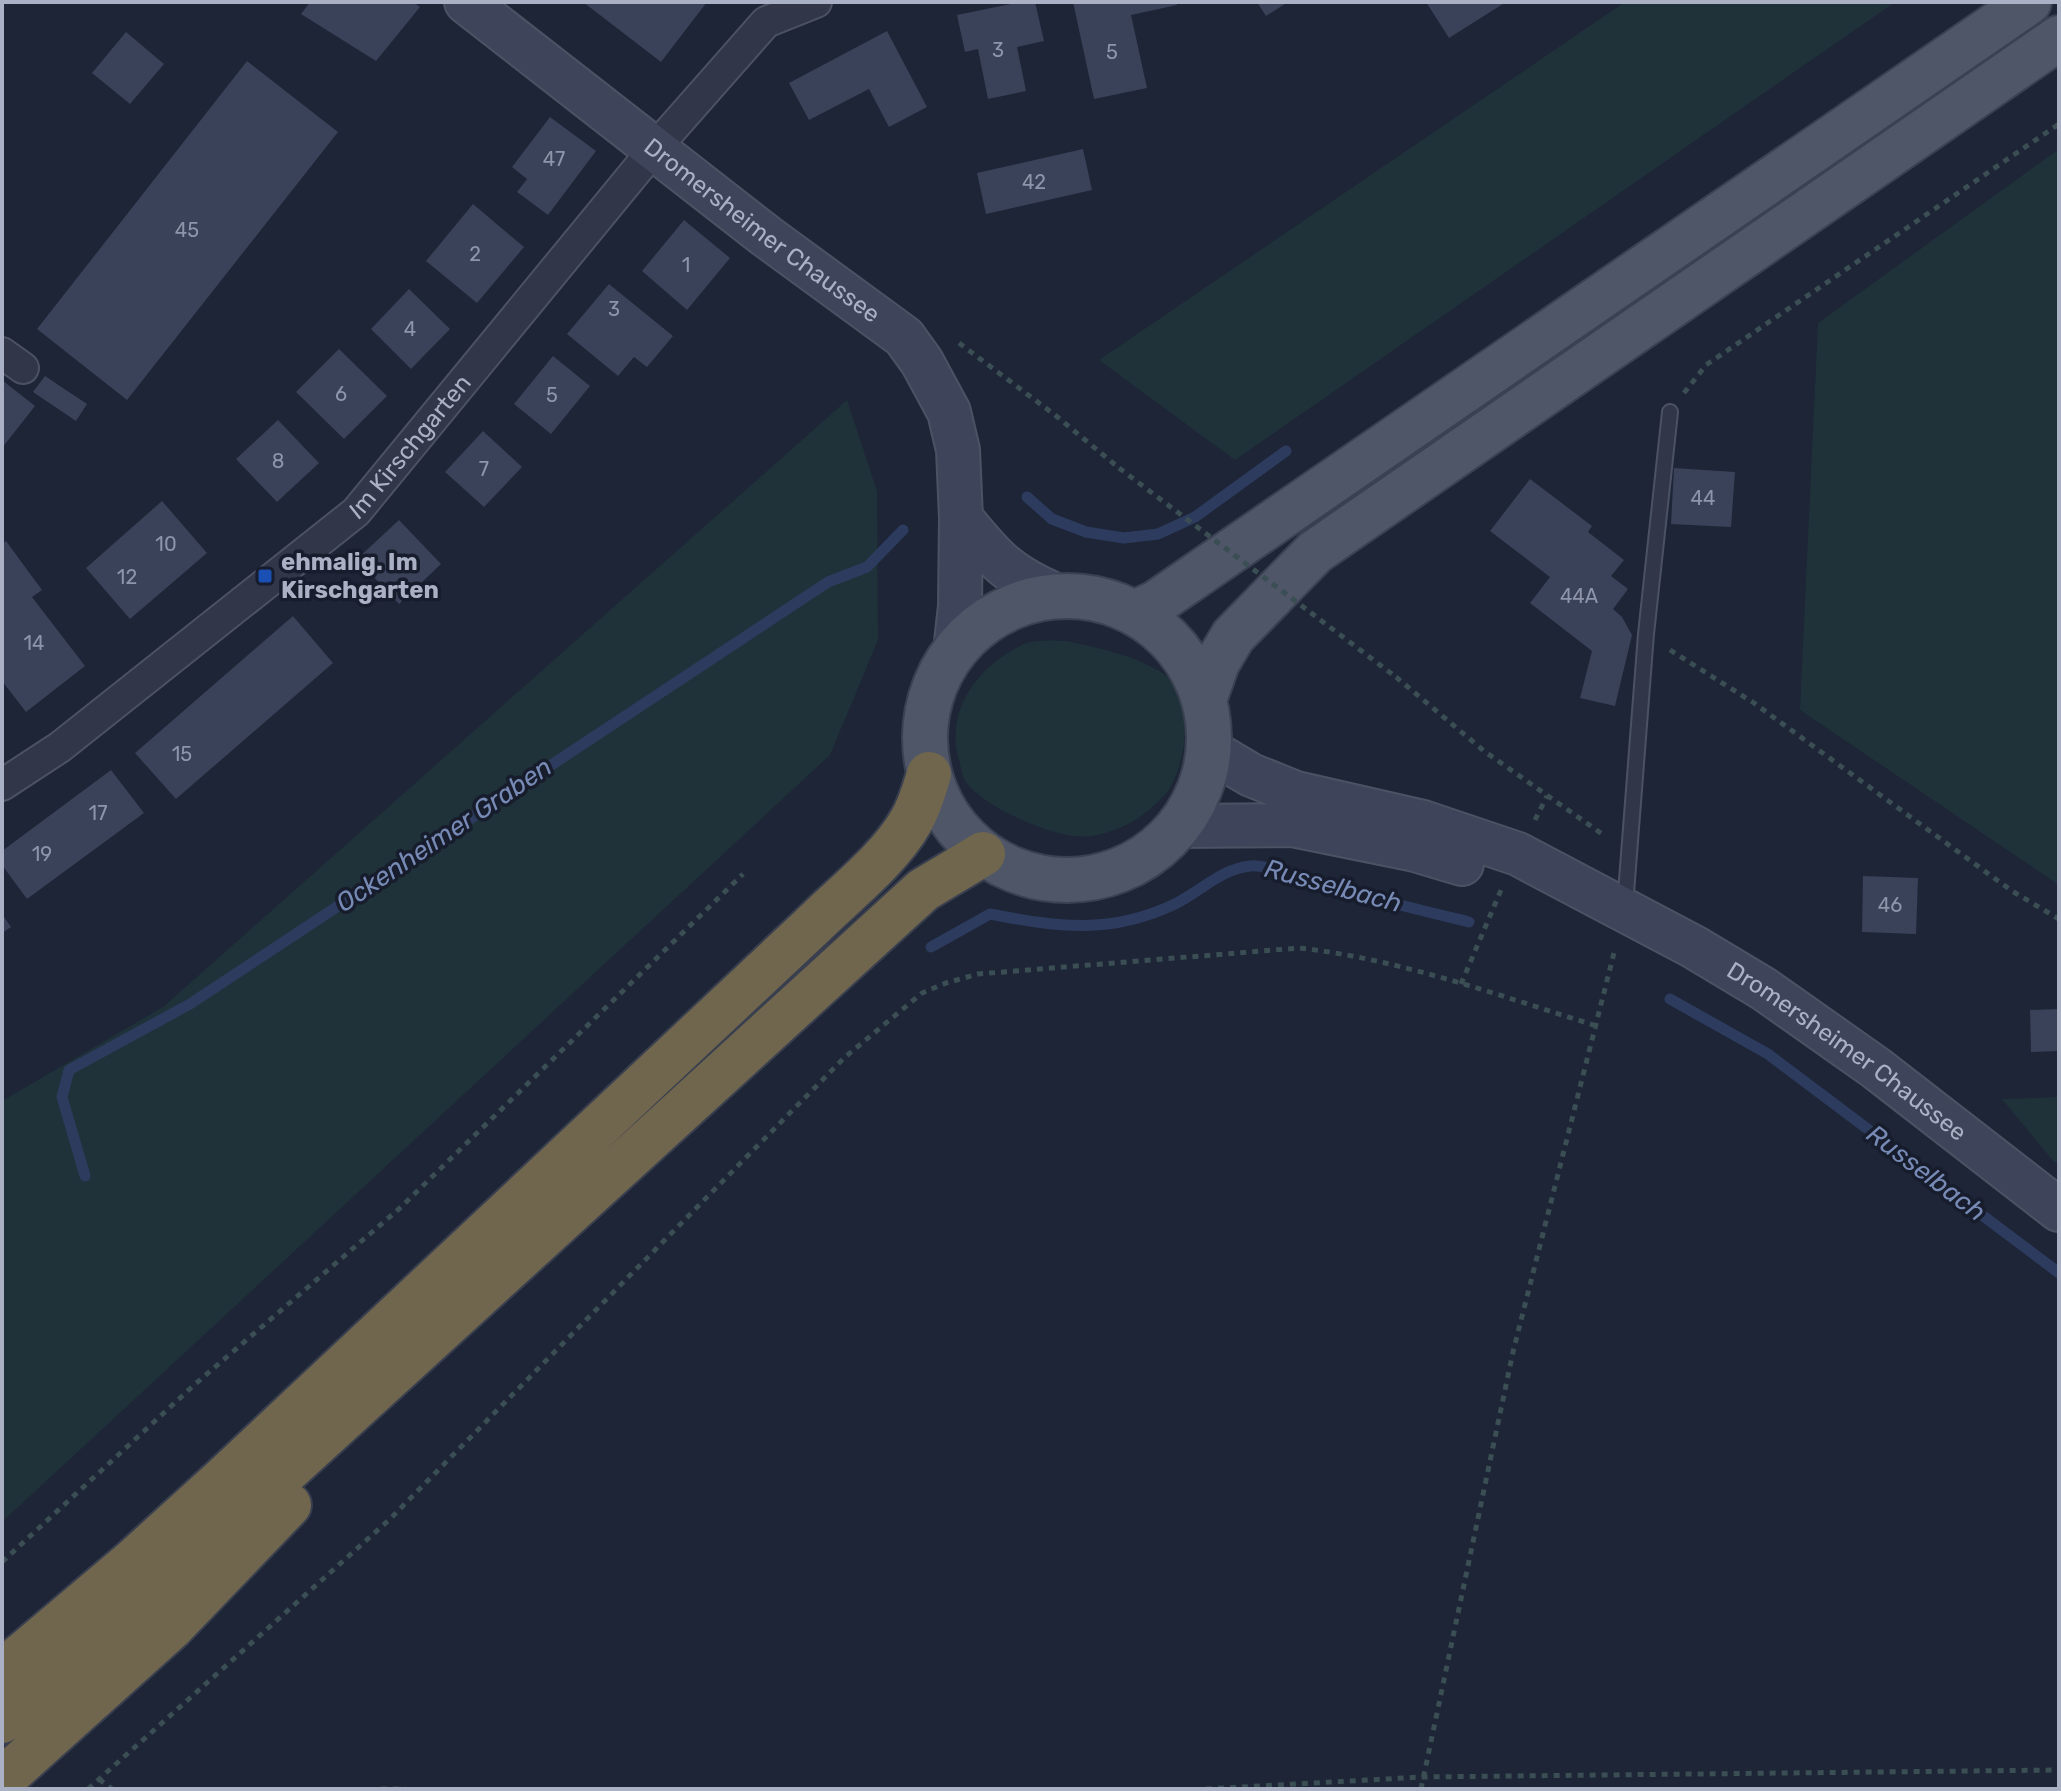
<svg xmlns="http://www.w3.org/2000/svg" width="2061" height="1791" font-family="Rubik,sans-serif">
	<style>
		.green { fill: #1f3239 }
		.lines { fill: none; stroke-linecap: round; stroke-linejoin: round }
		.stream { stroke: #2d3b5e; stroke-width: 11 }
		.building { fill: #394258 }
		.lane-casing { stroke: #4b5263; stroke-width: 18 }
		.street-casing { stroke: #4b5263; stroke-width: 34 }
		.secondary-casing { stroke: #4b5263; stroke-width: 46 }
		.primary-casing { stroke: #3a4151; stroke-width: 48 }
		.highway-casing { stroke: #393f4f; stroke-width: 48 }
		.path { stroke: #3a4e53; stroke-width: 5; stroke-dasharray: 6 6; stroke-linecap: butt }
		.lane { stroke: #313748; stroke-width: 14 }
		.street { stroke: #313748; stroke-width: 30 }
		.secondary { stroke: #3e455b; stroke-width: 42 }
		.primary { stroke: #4e5668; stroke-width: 44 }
		.highway { stroke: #6f664d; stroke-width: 44 }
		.path-bridge { stroke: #3a4e53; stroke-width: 5; stroke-dasharray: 6 6; stroke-linecap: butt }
		.transit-dot { fill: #1a4fb4; stroke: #171d2c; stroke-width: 3 }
		.labels { text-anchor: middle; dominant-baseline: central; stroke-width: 7; stroke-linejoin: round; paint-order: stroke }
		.number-label { font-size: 20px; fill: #8e95aa }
		.street-label { font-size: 24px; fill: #aab1c5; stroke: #171d2c }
		.poi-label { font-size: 24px; font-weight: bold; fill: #aab1c5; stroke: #171d2c; text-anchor: start }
		.water-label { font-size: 26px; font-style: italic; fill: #778ab5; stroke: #171d2c }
	</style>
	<rect width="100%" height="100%" fill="#1d2537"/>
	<!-- green -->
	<path class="green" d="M1625,2H1895L1235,460L1099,360Z
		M2059,149V885L1800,710L1818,323Z
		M847,400L877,491L878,640L830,755L2,1522V1101L163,1007Z
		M1066,641C1099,648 1135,655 1164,674C1196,695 1187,763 1168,791C1161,800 1146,813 1137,819C1119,830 1094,839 1073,836C1043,832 984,807 966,782C962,777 961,767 959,760C944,709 980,664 1024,644C1036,639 1054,641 1066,641Z
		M2059,1097V1162H2054L2002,1099Z"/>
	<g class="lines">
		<!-- stream -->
		<path class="stream" d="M1027,497L1052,519L1086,532L1124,538L1158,534L1195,517L1286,451
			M931,947L990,914C1058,927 1110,935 1175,904C1201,891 1221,869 1250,866C1267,864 1303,879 1321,884C1370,898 1420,910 1469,922
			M1670,999L1768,1054L2059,1273
			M85,1176L62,1097L69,1070L190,1004L828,582L867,567L903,530"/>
	</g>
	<!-- building -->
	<path class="building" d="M310,2H413L420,7L376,61L301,14Z
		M583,2H707L661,62Z
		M1020,2H1035L1044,41L1017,47L1026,91L988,99L978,49L965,52L957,15Z
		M1073,2H1176L1177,5L1131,15L1147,88L1094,99Z
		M1257,2H1288L1266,16Z
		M1426,2H1506L1449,38Z
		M887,31L927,107L889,127L869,89L809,120L789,83Z
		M126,32L164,64L130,104L92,73Z
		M247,61L338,132L127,400L37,329Z
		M550,117L596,151L548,215L517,192L527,179L512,167Z
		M1083,149L1092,190L986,214L977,173Z
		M473,204L524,247L477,303L426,261Z
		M684,220L730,258L687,310L642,271Z
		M609,284L673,336L647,367L634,357L618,376L567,334Z
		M409,289L450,329L411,369L371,329Z
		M339,349L387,396L344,439L296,392Z
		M553,356L590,386L551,434L514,404Z
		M45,376L87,404L76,421L33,392Z
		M2,380L35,406L2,448Z
		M278,420L319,463L277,502L236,459Z
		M483,431L522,467L484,507L445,472Z
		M1674,468L1735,472L1731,527L1671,524Z
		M1530,479L1592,526L1588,532L1624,560L1611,576L1628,589L1613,609L1622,617L1632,635L1615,706L1580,698L1592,651L1530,603L1550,577L1490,531Z
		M162,501L207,553L130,619L86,568Z
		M399,520L441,564L399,604L357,559Z
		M6,541L42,590L32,597L85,666L26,712L2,681V544Z
		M293,616L333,663L176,799L135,753Z
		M111,770L144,813L27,899L2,865V851Z
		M1863,876L1918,878L1916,934L1862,932Z
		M2,914L11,927L2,933Z
		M2059,1009V1051L2031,1052L2030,1010Z"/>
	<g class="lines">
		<!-- lane casing -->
		<g class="lane-casing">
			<path id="lane" d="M1625,906L1646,634L1670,412"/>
		</g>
		<!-- street casing -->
		<g class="street-casing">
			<g id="street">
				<path d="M2,353L23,368"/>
				<path id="s1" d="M2,785L60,747L356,512L655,148L766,22L816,2"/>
			</g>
		</g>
		<!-- secondary casing -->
		<g class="secondary-casing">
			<g id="secondary">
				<path id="s2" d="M466,2L766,236L904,337L922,362L949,412L958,450L961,518L960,606L955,651"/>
				<path d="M961,518C994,559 1009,576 1058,596"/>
				<path id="s3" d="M1209,750L1251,775L1296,793L1423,822L1518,854L1694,947L1764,989L1876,1068L2059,1210"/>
				<path d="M1179,826L1292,825L1415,850L1462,864"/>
			</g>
		</g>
		<!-- primary casing -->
		<g class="primary-casing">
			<path id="primary" d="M925 738a142 142 0 1 1 284 0a142 142 0 1 1-284 0Z
				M1134,613L1156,603L2029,2
				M1204,700L1217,663L1233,636L1315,552L2059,38"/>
		</g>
		<!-- highway casing -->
		<g class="highway-casing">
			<path id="highway" d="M2,1672L133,1561L222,1480L811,927C843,895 889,860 911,821C920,806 924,790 929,774
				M2,1721L139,1606L923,890L983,854
				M2,1780L171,1628L289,1505"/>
		</g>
		<!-- path -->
		<path class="path" d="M959,343L1055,415L1119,468
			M1684,393L1706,365L2059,124
			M1670,650L1754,703L2012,891L2059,919
			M1396,677L1484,751L1605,836
			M1535,820L1547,796
			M1461,984L1501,890
			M2,1562L193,1386L400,1208L743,874
			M99,1779L112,1789
			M88,1789L390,1519L844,1058L922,993L946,983L978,974L1299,948C1400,959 1500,996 1597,1026
			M381,1789H406
			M1206,1789L1421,1777L2059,1770
			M1421,1789L1513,1352L1615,949"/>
		<!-- lane -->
		<use href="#lane" class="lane"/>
		<!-- street -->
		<use href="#street" class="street"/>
		<!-- secondary -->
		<use href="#secondary" class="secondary"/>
		<!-- primary -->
		<use href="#primary" class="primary"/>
		<!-- highway -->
		<use href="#highway" class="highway"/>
		<!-- path-bridge -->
		<path class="path-bridge" d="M1119,468L1396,677"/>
	</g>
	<!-- markers -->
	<rect class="transit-dot" x="257" y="568" width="16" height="16" rx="4"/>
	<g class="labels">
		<!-- number labels -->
		<g class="number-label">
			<text x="998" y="50">3</text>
			<text x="1112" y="52">5</text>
			<text x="554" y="159">47</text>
			<text x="1034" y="182">42</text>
			<text x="187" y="230">45</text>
			<text x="475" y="254">2</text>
			<text x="686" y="265">1</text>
			<text x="614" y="309">3</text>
			<text x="410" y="329">4</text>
			<text x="341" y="394">6</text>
			<text x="552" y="395">5</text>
			<text x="278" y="461">8</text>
			<text x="484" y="469">7</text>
			<text x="1703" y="498">44</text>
			<text x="166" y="544">10</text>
			<text x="127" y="577">12</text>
			<text x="1579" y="596">44A</text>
			<text x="34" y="643">14</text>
			<text x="182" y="754">15</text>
			<text x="98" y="813">17</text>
			<text x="42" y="854">19</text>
			<text x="1890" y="905">46</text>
		</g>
		<!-- street labels -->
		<g class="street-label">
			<text stroke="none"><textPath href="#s2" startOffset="374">Dromersheimer Chaussee</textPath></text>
			<text stroke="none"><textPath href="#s1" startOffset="532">Im Kirschgarten</textPath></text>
			<text stroke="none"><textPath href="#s3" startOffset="712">Dromersheimer Chaussee</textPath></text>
		</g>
		<!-- poi labels -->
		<g class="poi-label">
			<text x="281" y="562">ehmalig. Im<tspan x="281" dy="28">Kirschgarten</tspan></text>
		</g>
		<!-- water labels -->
		<g class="water-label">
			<text transform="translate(444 835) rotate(-34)">Ockenheimer Graben</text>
			<text transform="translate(1333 886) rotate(15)">Russelbach</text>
			<text transform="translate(1926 1173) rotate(37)">Russelbach</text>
		</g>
	</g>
	<!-- border -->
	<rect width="2061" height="1791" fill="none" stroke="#aab1c5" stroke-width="8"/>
</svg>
